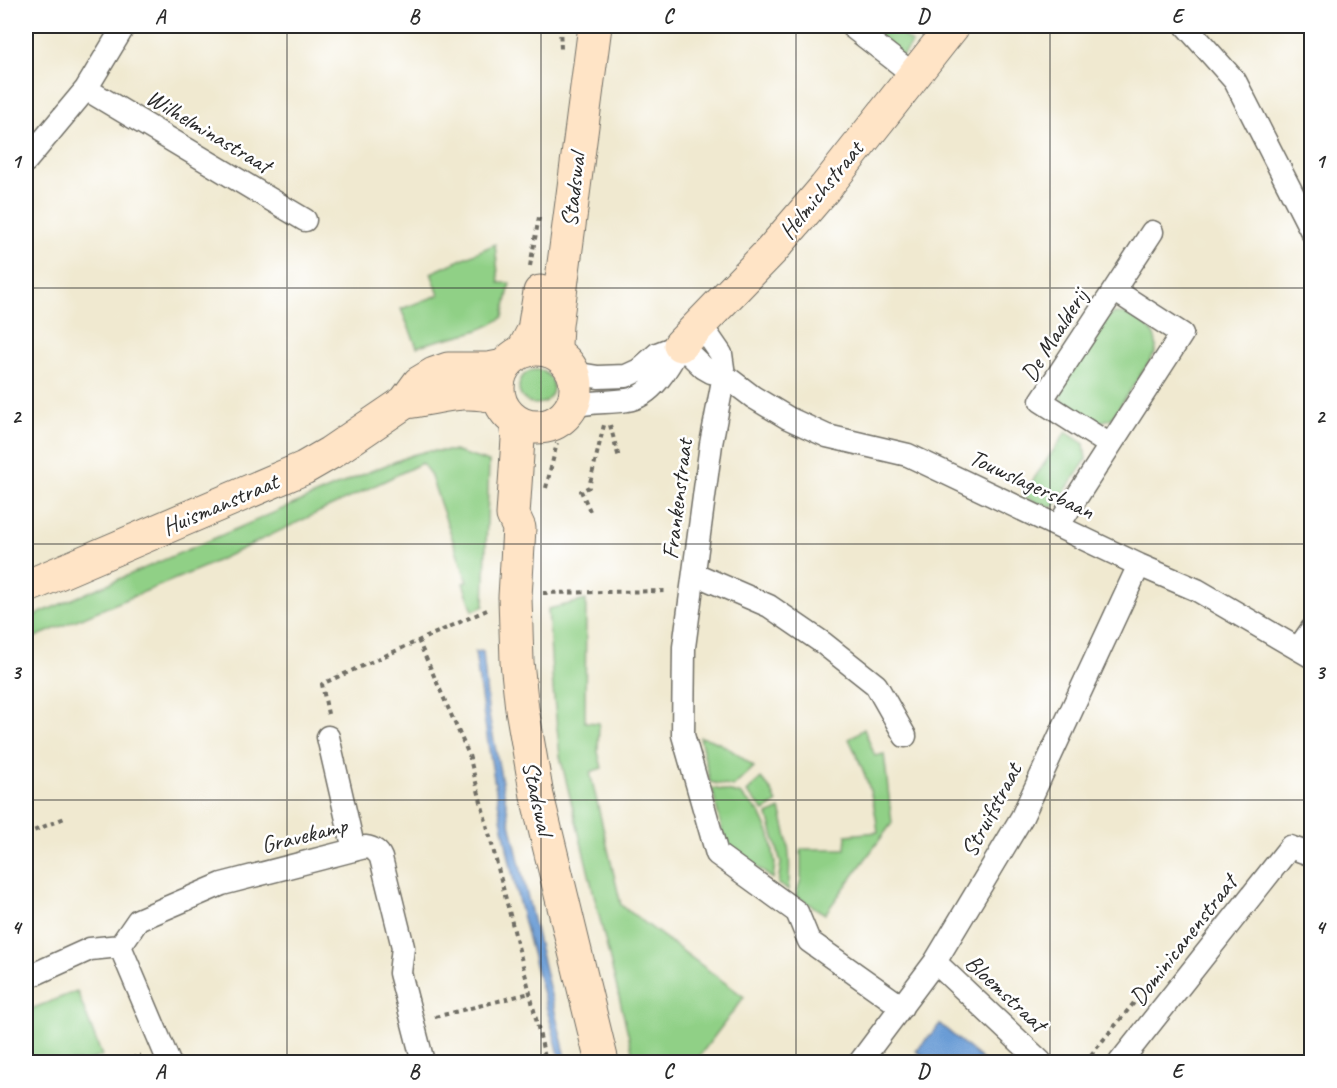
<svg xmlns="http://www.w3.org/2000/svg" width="1337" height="1088" font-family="Caveat,sans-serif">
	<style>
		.green { fill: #90d086; stroke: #5e7e58; stroke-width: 1.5 }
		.water { fill: #6b9cd5; stroke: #4b6480; stroke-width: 1.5 }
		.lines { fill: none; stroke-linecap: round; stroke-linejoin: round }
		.street-casing { stroke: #706e65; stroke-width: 25 }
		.secondary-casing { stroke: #706e65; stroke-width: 35 }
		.path { stroke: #706e65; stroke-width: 4; stroke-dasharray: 4.5 4.5; stroke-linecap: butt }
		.street { stroke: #fff; stroke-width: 22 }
		.secondary { stroke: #ffe4c6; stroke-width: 33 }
		.grid { fill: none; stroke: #2b2b2b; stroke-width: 1.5; stroke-opacity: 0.55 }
		.labels { text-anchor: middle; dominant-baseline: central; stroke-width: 5; stroke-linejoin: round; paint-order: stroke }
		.street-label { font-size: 24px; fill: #2b2b2b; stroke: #fff }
		.neatline { fill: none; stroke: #2b2b2b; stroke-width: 2 }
		.grid-label { font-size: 20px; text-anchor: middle; font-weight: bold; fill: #2b2b2b }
	</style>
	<rect width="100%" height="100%" fill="#fff"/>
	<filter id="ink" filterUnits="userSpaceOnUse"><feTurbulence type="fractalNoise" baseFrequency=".0167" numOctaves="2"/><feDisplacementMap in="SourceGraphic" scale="12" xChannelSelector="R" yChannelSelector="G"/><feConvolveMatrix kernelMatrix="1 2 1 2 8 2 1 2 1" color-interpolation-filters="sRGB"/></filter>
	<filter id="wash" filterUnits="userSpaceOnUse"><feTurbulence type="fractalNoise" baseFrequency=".008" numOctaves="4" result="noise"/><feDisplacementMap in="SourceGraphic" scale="24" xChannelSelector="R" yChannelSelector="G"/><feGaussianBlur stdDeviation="1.35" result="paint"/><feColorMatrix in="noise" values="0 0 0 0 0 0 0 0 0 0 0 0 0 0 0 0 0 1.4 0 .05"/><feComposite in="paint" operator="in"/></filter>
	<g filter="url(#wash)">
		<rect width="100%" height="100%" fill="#f0e9d0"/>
		<!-- green -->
		<path class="green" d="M861,26H912L903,36L912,43L901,57Z
			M495,244L499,283H510L503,317C478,336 445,336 417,347L401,309L439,295L431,273Z
			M1115,313C1135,313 1162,330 1155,353L1112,418C1094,428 1079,414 1063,404L1058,391L1107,317Z
			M519 387a17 17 0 1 1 34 0a17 17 0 1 1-34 0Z
			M1066,432L1084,444L1086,460L1054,507H1047L1022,496Z
			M427,451H454L489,462L484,606L473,611L463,583L467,581L430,474L422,463L204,567L26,641V619L371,471L412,455Z
			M586,600L585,722L599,723L598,752L602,768L590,772L621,905L744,997L695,1062H635L560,756L553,689L548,609Z
			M864,729L875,756L884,754L892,823L825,914L796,896L801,879V849H845L846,835L878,832C874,795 865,772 849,739Z
			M700,737C721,740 737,754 754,767L733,787L710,782Z
			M761,778L771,790L777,803L764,811L747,792Z
			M712,788L740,794L760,813L770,835L775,863L773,879L725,843Z
			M780,809C788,837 792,861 788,890L778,884L781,863L768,815Z
			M77,991L102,1056L85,1062H26V1011Z"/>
		<!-- water -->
		<path class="water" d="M483,651L488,710L510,823L567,1062H561C546,1004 529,945 515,886C498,809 485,731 475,652Z
			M940,1024L985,1062H934L916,1051Z"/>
	</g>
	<g filter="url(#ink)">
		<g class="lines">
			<!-- street casing -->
			<g class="street-casing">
				<path id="street" d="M851,26L914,75
					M1186,26L1235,81L1312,232
					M86,89L305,220
					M26,161L86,89L124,26
					M1114,290L1152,232
					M699,326L710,338L721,354L724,375L711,444L684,647L683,735L717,854L797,912L809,941L902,1007
					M680,345L704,368L711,372L724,375L753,397L788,418L827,436L908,455L1139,565L1197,590L1312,657
					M573,373L598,377L626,376L639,370L657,354L680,345
					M572,406C593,401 607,403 627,400C652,397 670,365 680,345
					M1058,526L1182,334L1114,290L1041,401L1110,445
					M695,574L769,606L823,643L876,685L905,736
					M1298,649L1312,629
					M328,737L354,850
					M120,946L169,1062
					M935,962L1041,1062
					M26,978L90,949L120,946L138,920L222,884L365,847C373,848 378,851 381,858L403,947L400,973L423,1062
					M860,1062L935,962L1022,817L1139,565
					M1120,1062L1290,847L1312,855"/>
			</g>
			<!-- secondary casing -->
			<g class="secondary-casing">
				<path id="secondary" d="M680,345L771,251L825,188L953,26
					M498 388a39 39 0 1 1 78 0a39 39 0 1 1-78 0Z
					M523,351L534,330L540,292
					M557,354L555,345L556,325L595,26
					M405,402C440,398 461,387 498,397
					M516,422L518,439L513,515L519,528L515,597L517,662L522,709L537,796L602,1062
					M26,587L304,468L330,453L405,402L419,383L434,374L448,369H489L504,366"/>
			</g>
			<!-- path -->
			<path class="path" d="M560,26L561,49
				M530,266L539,217
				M610,425L619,458
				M546,488L557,443
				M590,511L581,491L589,487L604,425
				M543,593L668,591
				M418,640L469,755L530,993L546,1062
				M328,714L322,684L487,610
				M26,834L67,817
				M435,1017L530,993
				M123,1062L141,1055
				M1085,1062L1138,998"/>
			<!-- street -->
			<use href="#street" class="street"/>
			<!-- secondary -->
			<use href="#secondary" class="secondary"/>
		</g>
	</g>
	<!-- grid -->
	<path class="grid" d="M287,26V1062M541,26V1062M796,26V1062M1050,26V1062M26,288H1312M26,544H1312M26,800H1312"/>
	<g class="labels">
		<!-- street labels -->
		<g class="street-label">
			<text transform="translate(209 131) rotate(31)">Wilhelminastraat</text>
			<text transform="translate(573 190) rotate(-83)">Stadswal</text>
			<text transform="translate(821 190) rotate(-51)">Helmichstraat</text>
			<text transform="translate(1054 335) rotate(-58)">De Maalderij</text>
			<text transform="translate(1032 484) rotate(25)">Touwslagersbaan</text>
			<text transform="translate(677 499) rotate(-83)">Frankenstraat</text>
			<text transform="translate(220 504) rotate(-23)">Huismanstraat</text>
			<text transform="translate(538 798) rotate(78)">Stadswal</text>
			<text transform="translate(991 810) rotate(-62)">Struifstraat</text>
			<text transform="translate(304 835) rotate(-14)">Gravekamp</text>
			<text transform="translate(1183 940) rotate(-52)">Dominicanenstraat</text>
			<text transform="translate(1006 993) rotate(43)">Bloemstraat</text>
		</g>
	</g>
	<!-- margin -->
	<rect width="1337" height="1088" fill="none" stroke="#fff" stroke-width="66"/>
	<rect x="33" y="33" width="1271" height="1022" class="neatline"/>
	<g class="grid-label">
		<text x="160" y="23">A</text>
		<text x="414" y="23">B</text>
		<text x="668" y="23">C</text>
		<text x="923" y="23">D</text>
		<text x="1177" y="23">E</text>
		<text x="16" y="168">1</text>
		<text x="1320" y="168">1</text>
		<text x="16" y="423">2</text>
		<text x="1320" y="423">2</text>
		<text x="16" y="679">3</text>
		<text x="1320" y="679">3</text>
		<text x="16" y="934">4</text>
		<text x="1320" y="934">4</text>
		<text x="160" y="1078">A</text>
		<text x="414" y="1078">B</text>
		<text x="668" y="1078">C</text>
		<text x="923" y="1078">D</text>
		<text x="1177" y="1078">E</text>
	</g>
</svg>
